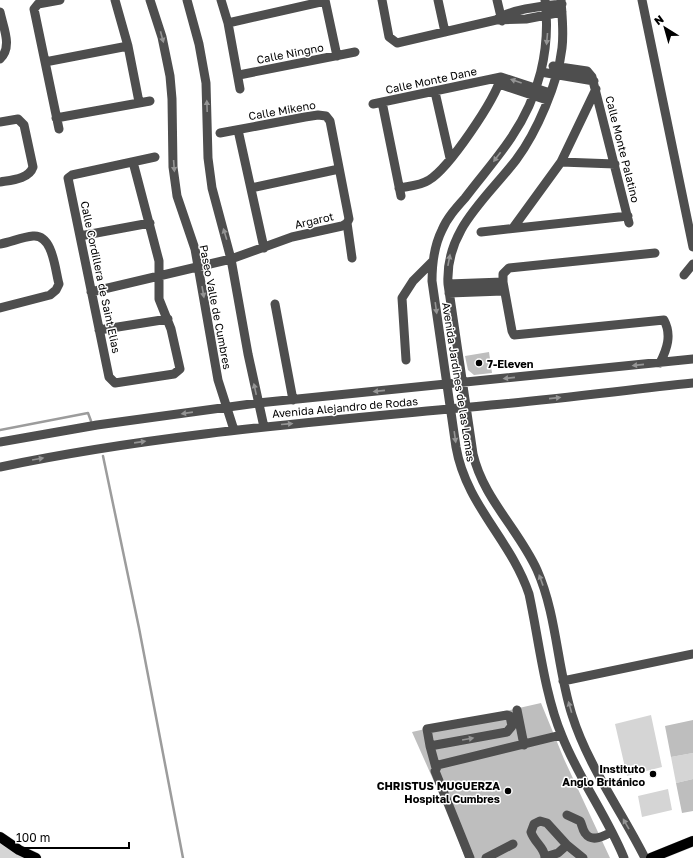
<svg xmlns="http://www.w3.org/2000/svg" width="693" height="858" font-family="'Golos Text',sans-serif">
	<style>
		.green { fill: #d5d5d5 }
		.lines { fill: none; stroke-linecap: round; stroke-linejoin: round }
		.stream { stroke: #9c9c9c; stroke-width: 2.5 }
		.building { fill: #bebebe }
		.major-casing { stroke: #dbdbdb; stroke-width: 11 }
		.minor { stroke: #4e4e4e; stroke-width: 9 }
		.major { stroke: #000; stroke-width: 10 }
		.oneway { fill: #959595 }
		.poi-dot { fill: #000; stroke: #fff; stroke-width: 1.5 }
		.labels { text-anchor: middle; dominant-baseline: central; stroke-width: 3; stroke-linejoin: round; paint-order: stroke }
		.street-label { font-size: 11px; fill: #000; stroke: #fff }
		.poi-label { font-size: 11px; font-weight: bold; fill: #000; stroke: #fff; text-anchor: end }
	</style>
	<rect width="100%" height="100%" fill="#fff"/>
	<!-- green -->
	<path class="green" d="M651,715L662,767L627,776L615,724Z
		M693,753V779L676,783L671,757Z
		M668,789L672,810L642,817L638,796Z
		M0,841L28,858H0Z"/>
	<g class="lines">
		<!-- stream -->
		<path class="stream" d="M0,430L88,413L91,421
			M103,456L139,628L183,858"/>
	</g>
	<!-- building -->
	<path class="building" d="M489,352L492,373L474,375L468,370L465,356Z
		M541,703L564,759L610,858H465L452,822L412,732Z
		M693,720V753L671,757L665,726Z
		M693,779V811L682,813L676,783Z"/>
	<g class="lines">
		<!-- major casing -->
		<g class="major-casing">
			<path id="major" d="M0,837L19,850L36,858
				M651,858L693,841"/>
		</g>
		<!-- minor -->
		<path class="minor" d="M115,0L128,46L139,102
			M150,0L162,37L170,76L172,99L173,167L177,196L195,249L218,380L234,430
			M187,0L199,44L206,83L208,158L212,188L231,259L248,354L264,427
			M221,0L228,23L240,89
			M325,0L337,56
			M382,0L389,37L397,43L496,20C510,9 543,6 562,4
			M438,0L445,32
			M497,0L502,21
			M545,0C551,49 539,97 511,138C497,159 480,178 465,198C456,208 447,218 442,230C434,246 432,263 432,281L456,447C466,505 511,540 529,594C539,640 544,693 562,736C579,779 607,816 624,858
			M561,0C562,16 564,32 562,48C558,83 537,132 516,160C486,199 445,230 448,284L473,454C483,498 519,530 537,570C557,615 557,668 572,715C588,766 621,810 645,858
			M642,0L693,247
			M0,12C3,27 13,47 0,59
			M497,20L526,19L562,12
			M228,23L325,1
			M45,62L128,46
			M553,66L587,71L592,77L629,223
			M541,72L594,81
			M239,75L355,52
			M496,80L499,84L547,100
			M435,92L450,158
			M382,102L401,196
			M373,104L501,77L550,93
			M56,118L150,101
			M0,122L18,119L24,125L33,167C29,179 12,180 0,182
			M59,129L34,9L38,4L60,0
			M238,130L264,248
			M133,162L159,261V299L171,329L180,369L174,374L115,383L109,377L68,178L72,175L155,157
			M561,162L615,164
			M251,188L339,169
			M399,188C409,186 420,186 429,180C449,168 495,100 501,77
			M347,223L352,258
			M513,228L561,162L596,89
			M481,232L628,216
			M80,236L150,223
			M0,244C11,242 22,237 33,236C53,234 55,270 59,284L56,290L50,295L0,308
			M655,253L509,268L503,274V282L512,331L514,335L664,320C672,335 667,349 660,363
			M684,275L693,264
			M448,284L503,282
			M91,292L231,259L292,237L342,226L347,223L349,219L330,121L326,116L318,115L305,117L220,133
			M449,293L503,291
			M275,304L293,400
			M99,330L168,319
			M406,360L402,298L413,281L433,261
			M0,442L97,425L258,403L693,359
			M0,467C162,433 327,421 491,405C558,399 626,390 693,383
			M563,681L693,654
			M517,710L524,745
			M430,746L507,732L512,726L510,716L507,715L427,729L430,746L436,768
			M567,815L580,821C582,824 582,829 585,833C592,843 603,836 612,832
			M545,857L558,853L567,845
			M470,858L435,771L438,765L561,735
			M486,858L513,844
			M545,858C545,848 534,842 531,832L534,824L540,821L547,823L567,845L583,858"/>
		<!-- major -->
		<use href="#major" class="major"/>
	</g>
	<!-- one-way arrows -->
	<defs><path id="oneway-solid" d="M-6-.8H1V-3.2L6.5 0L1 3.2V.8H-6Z"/></defs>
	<g class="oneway">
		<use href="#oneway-solid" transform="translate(162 37) rotate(75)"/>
		<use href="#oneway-solid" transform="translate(547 39) rotate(95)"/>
		<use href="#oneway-solid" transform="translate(516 81) rotate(-161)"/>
		<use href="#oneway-solid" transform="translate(207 106) rotate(-92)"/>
		<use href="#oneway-solid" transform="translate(497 157) rotate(127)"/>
		<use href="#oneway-solid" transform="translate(174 166) rotate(86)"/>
		<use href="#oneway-solid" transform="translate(225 234) rotate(-107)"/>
		<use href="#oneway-solid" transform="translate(449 260) rotate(-79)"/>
		<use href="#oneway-solid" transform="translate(203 292) rotate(80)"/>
		<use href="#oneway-solid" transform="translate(436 308) rotate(82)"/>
		<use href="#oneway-solid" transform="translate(638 365) rotate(174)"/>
		<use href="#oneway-solid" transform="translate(509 378) rotate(174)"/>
		<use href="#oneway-solid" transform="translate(255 389) rotate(-102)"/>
		<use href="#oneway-solid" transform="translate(379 391) rotate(174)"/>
		<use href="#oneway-solid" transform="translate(555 398) rotate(-6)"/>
		<use href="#oneway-solid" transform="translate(187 413) rotate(172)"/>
		<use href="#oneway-solid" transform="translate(287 424) rotate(-5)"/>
		<use href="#oneway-solid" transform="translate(455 437) rotate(82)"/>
		<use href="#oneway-solid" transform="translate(140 442) rotate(-8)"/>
		<use href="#oneway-solid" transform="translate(38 459) rotate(-10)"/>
		<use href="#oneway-solid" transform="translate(541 580) rotate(-110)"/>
		<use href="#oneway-solid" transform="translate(570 707) rotate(-106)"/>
		<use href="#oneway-solid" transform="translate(468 739) rotate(-10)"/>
		<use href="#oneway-solid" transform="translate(626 824) rotate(-120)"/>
	</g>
	<!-- markers -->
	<g class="poi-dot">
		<circle cx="479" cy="363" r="4"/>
		<circle cx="653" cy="774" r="4"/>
		<circle cx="508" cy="791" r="4"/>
	</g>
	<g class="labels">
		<!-- street labels -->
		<g class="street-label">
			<text transform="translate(290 53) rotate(-11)">Calle Ningno</text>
			<text transform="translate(431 80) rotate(-12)">Calle Monte Dane</text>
			<text transform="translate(282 110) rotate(-10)">Calle Mikeno</text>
			<text transform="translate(623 149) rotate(76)">Calle Monte Palatino</text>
			<text transform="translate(314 220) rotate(-13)">Argarot</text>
			<text transform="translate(101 277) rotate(78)">Calle Cordillera de Saint Elias</text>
			<text transform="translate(216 307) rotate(79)">Paseo Valle de Cumbres</text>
			<text transform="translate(459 382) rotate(81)">Avenida Jardines de las Lomas</text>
			<text transform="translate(345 407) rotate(-5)">Avenida Alejandro de Rodas</text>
		</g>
		<!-- poi labels -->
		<g class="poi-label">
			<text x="487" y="363" text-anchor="start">7-Eleven</text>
			<text x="645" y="768">Instituto<tspan x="645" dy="13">Anglo Británico</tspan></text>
			<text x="500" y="785">CHRISTUS MUGUERZA<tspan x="500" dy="13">Hospital Cumbres</tspan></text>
		</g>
	</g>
	<!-- north arrow -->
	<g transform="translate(665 28) rotate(323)" stroke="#ffffff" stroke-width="3" paint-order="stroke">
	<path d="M0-3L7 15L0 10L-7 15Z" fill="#000000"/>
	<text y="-6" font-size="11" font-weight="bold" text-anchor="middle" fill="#000000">N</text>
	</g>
	<!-- scale -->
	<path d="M10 842v6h119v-6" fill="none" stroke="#000000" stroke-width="2"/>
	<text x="16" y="842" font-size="12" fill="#000000" stroke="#ffffff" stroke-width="3" paint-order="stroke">100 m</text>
</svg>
